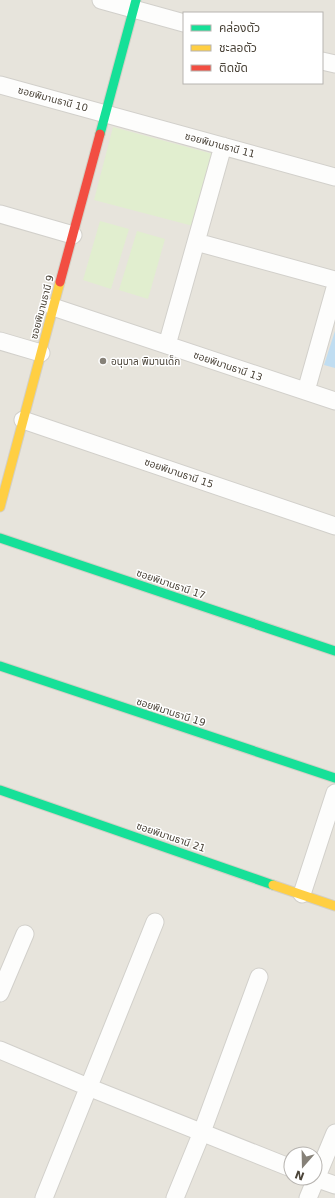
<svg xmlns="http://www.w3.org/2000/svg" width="335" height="1198" font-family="'DejaVu Sans','Noto Sans Thai',sans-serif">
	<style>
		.residential { fill: #e7e4dc; fill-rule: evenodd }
		.green { fill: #e1eecf }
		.water { fill: #c0ddf1 }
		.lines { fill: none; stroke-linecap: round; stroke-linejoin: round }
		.street-casing { stroke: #d2d0cb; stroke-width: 19 }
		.fast-casing { stroke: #d3cfc5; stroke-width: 11 }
		.slow-casing { stroke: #d3cfc5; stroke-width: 11 }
		.jam-casing { stroke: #d3cfc5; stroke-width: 11 }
		.street { stroke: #fdfdfc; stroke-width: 17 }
		.fast { stroke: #16e098; stroke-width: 9 }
		.slow { stroke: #ffcf43; stroke-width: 9 }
		.jam { stroke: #f24e42; stroke-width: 9 }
		.poi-dot { fill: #868178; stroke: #fff; stroke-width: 1.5 }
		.labels { text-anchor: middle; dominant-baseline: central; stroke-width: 3; stroke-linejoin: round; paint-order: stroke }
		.street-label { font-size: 10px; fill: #4b4439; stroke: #fff }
		.poi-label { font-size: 10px; fill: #4b4439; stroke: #fff; text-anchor: start }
	</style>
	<rect width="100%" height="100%" fill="#f4f2ee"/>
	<!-- residential -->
	<path class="residential" d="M0,0H335V1198H0ZM184,13H322V83H184ZM291,1154H315V1178H291Z"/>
	<!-- green -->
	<path class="green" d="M113,127L213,154L193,226L94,200Z
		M100,221L129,229L111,289L83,280Z
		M137,231L165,239L148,299L119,290Z"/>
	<!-- water -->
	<path class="water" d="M335,331V368L324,365Z"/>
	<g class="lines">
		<!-- street casing -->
		<g class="street-casing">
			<path id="street" d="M101,0L184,23
				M322,61L335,64
				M0,85L335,177
				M0,214L73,235
				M196,242L335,280
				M53,307L335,401
				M0,341L41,353
				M167,345L223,146
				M306,391L335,288
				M23,420L335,526
				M302,894L335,793
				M0,993L25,934
				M0,1050L88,1087L291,1168
				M315,1178L335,1185
				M44,1198L155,922
				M175,1198L202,1132L259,977
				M308,1198L335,1133"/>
		</g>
		<!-- fast casing -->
		<g class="fast-casing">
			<path id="fast" d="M100,134L136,0
				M0,538L335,651
				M0,666L335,778
				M0,790L273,885"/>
		</g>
		<!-- slow casing -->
		<g class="slow-casing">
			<path id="slow" d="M0,507L60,282
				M273,885L335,906"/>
		</g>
		<!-- jam casing -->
		<g class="jam-casing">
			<path id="jam" d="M60,282L100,134"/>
		</g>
		<!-- street -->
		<use href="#street" class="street"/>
		<!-- fast -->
		<use href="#fast" class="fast"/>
		<!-- slow -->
		<use href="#slow" class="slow"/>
		<!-- jam -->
		<use href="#jam" class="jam"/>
	</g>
	<!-- markers -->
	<circle class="poi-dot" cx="103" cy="361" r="4"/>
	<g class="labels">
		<!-- street labels -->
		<g class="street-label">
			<text transform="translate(53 99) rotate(15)">ซอยพิมานธานี 10</text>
			<text transform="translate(220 145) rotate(15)">ซอยพิมานธานี 11</text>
			<text transform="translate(42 307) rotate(-75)">ซอยพิมานธานี 9</text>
			<text transform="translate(228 366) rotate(19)">ซอยพิมานธานี 13</text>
			<text transform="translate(179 473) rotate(19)">ซอยพิมานธานี 15</text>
			<text transform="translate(171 584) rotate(19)">ซอยพิมานธานี 17</text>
			<text transform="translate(171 712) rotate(18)">ซอยพิมานธานี 19</text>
			<text transform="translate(171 837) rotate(19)">ซอยพิมานธานี 21</text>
		</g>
		<!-- poi labels -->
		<g class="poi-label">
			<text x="111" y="361">อนุบาล พิมานเด็ก</text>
		</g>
	</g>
	<!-- legend -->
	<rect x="183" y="12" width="140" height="72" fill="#ffffff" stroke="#b7b4b0"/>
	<rect x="191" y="25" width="20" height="6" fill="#16e098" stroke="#b7b4b0"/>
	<text x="219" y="32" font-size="12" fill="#4b4439">คล่องตัว</text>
	<rect x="191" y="45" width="20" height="6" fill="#ffcf43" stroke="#b7b4b0"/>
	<text x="219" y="52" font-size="12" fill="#4b4439">ชะลอตัว</text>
	<rect x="191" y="65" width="20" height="6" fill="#f24e42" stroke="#b7b4b0"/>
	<text x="219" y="72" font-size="12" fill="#4b4439">ติดขัด</text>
	<!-- north arrow -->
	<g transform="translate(303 1166) rotate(200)"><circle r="19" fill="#ffffff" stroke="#b7b4b0"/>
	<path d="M0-3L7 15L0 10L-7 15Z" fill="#868178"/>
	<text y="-6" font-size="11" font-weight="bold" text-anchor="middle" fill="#4b4439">N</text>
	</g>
</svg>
